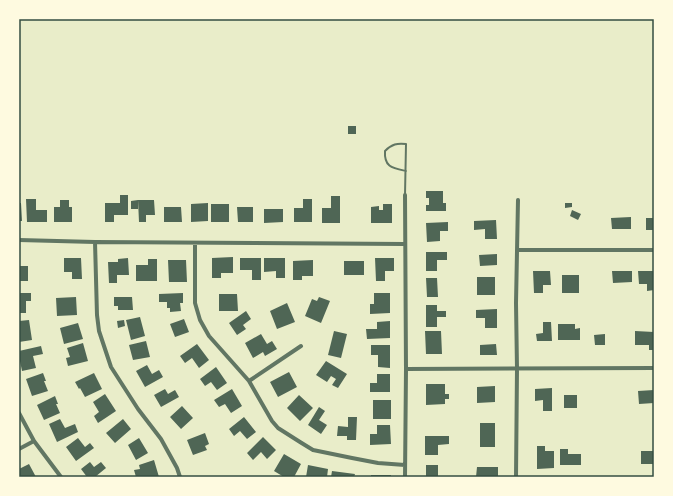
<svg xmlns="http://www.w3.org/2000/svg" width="673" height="496" font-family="'Archivo Narrow',sans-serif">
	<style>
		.building { fill: #4f6655 }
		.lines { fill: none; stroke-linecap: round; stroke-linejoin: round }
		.service { stroke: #617663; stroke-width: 2 }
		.minor { stroke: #617663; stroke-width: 4 }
		.neatline { fill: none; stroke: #344e41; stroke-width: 1.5 }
	</style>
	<rect width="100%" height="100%" fill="#e9edc9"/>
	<!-- building -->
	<path class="building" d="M348,126H356V134H348Z
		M426,191H443V203H446V211H426V205H429V198H426Z
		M120,195H128V215H114V222H105V203H120Z
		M331,196H340V223H322V208H331Z
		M26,199H36V210H47V222H27Z
		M303,199H312V222H294V208H303Z
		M60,200H69V207H72V222H54V207H60Z
		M138,200V209H131V201Z
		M138,200H154L155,215H146V222H139Z
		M19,203H21L22,221H19Z
		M208,203V221L191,222V204Z
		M565,203H572V207L565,208Z
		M211,204H229V222H211Z
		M383,204H392V223H371V207L379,206V210H383Z
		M164,207H181L182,222H164Z
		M237,207H253V222H238Z
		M264,209H283V222L264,223Z
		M572,210L581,214L578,220L570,216Z
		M631,217V229H612L611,218Z
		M646,218H654V230H646Z
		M496,220L497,239H485V229L474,230V221Z
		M448,222V231H440V241L427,242L426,223Z
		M426,252H447V260H437V271H426Z
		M497,254V265L480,266L479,255Z
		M233,257V273H221V278H212V258Z
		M64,258H81L82,279H72V272H64Z
		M128,258L129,275H117V283H109L108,262H118V259Z
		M240,258H261V280H252V270H240Z
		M264,258H285V278H276V271L264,272Z
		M375,258H394V271H385V281H376Z
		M148,259H157V281H136V265H148Z
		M168,260H186L187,282H169Z
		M313,260V276H302V280H293V261Z
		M344,261H364V275H344Z
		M19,266H28V281H19Z
		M533,271H550L551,285H543V293H534Z
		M612,271H632V282L613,283Z
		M638,271H654V290L647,291V284H639Z
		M562,275H579V293H562Z
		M477,277H495V295H477Z
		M426,278H437L438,297H427Z
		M19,293H31V301H26V313H19Z
		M183,293V303H180L181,311L170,312V308H167V302H159V294Z
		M374,293H390V313L370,314V304H374Z
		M219,294H237L238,311H219Z
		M76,297L77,315L57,316L56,298Z
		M114,297H132L133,310H118V306H114Z
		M319,297L330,301L321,323L305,316L312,299L317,301Z
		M287,303L295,322L277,329L270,311Z
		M426,305H437V311H446V317H437V327H426Z
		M497,309V328H485V318H476V310Z
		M246,311L251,319L243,325L246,329L237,335L229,323Z
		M140,317L145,336L131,340L126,320Z
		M184,319L189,332L175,337L170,324Z
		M29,320L32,340L19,342V321Z
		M124,320L125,326L118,328L117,321Z
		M390,321V338L367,339L366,329H377V322Z
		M543,322H551L552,341H537L536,334L543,333Z
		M78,323L83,339L64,344L60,328Z
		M558,324H575V329L580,328V340H558Z
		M334,331L347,334L341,358L328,355Z
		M425,331H441L442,354H426Z
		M635,331L654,332V350H649V345H635Z
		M261,334L267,344L272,341L277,349L265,356L263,352L253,358L245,343Z
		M605,334V345H595L594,335Z
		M146,341L150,357L133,360L129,345Z
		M83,343L88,361L68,366L66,358L70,357L67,348Z
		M197,344L209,360L199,368L192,358L185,363L180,356Z
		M496,344L497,355H480V345Z
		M371,345H390V368L378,367V355H371Z
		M41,346L43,354L33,356L36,368L22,371L19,356V351Z
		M326,361L347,374L338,388L332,385L336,379L331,376L327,382L316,375Z
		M147,365L152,374L159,370L163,377L145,387L136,371Z
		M216,367L227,383L217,390L211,382L205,386L200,379Z
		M289,372L297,387L278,397L270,382Z
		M43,373L46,381H44L48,391L32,396L26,379Z
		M94,373L102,389L85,397L80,388L79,389L75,382Z
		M377,374H390V392H370V383H377Z
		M426,384H445V394H449V399H445V404L426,405Z
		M495,386V402L477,403V387Z
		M552,388V411H543V400L535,401V389Z
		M165,389L168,394L175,390L179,397L161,407L154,395Z
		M232,389L242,406L231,413L225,404L219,407L214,400Z
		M654,390V403L639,404L638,391Z
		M105,394L116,411L98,423L94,416L99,412L93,402Z
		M299,395L313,408L300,421L287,408Z
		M564,395H577V408H564Z
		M55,396L58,404H56L60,413L44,420L37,405Z
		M373,400H391V419H373Z
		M182,406L193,418L181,429L170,417Z
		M319,407L325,411L319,420L327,425L321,434L308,425Z
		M244,417L256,432L247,439L240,431L234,436L229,429Z
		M348,417H357L356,440H347V436H337L338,426L348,427Z
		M60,419L65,428L75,424L78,432L57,442L49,424Z
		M123,419L131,429L115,443L106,433Z
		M480,423H495V447H480Z
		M377,425H390L391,444L370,445V434H377Z
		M205,433L209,444L205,446L207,450L193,455L187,440Z
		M425,436H449V444L438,445V455H425Z
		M263,437L276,450L267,459L261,452L253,460L247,453Z
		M78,438L85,447L90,443L94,448L76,461L66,447Z
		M139,438L148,453L136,460L128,445Z
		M537,446H545V451H554V468L537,469Z
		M560,449H568V454H581V465H560Z
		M641,451H654V464H641Z
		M284,454L301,464L294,477H284L274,471Z
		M154,460L159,477H145V476L136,477L134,470L140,469L139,465Z
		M90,462L94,467L101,462L106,468L95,477H87L81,469Z
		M29,464L36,477H19V469Z
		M308,465L328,469L327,477H306Z
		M426,465H438V477H426Z
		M477,467H498V477H476Z
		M332,471L355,474L354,477H331Z
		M371,475H391V477H371Z"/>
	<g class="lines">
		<!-- service -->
		<path class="service" d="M405,195L406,144C397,143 392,144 385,151C384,167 392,168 406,171"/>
		<!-- minor -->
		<path class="minor" d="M19,240L95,242L405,244
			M95,242L97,315L99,331L111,367L138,409L161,439L177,468L180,477
			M195,243V303L200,320L209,336L249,381L272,421L278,428L300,442L313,450L352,458L378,463L405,465
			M517,250H654
			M406,369L654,368
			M249,381L301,346
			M19,413L34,441L61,477
			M19,449L34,441
			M405,477L406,369L405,195
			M516,477L517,369L516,303L518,200"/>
	</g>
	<!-- border -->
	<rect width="673" height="496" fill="none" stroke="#fefae0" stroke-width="40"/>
	<rect x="20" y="20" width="633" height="456" class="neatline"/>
</svg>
